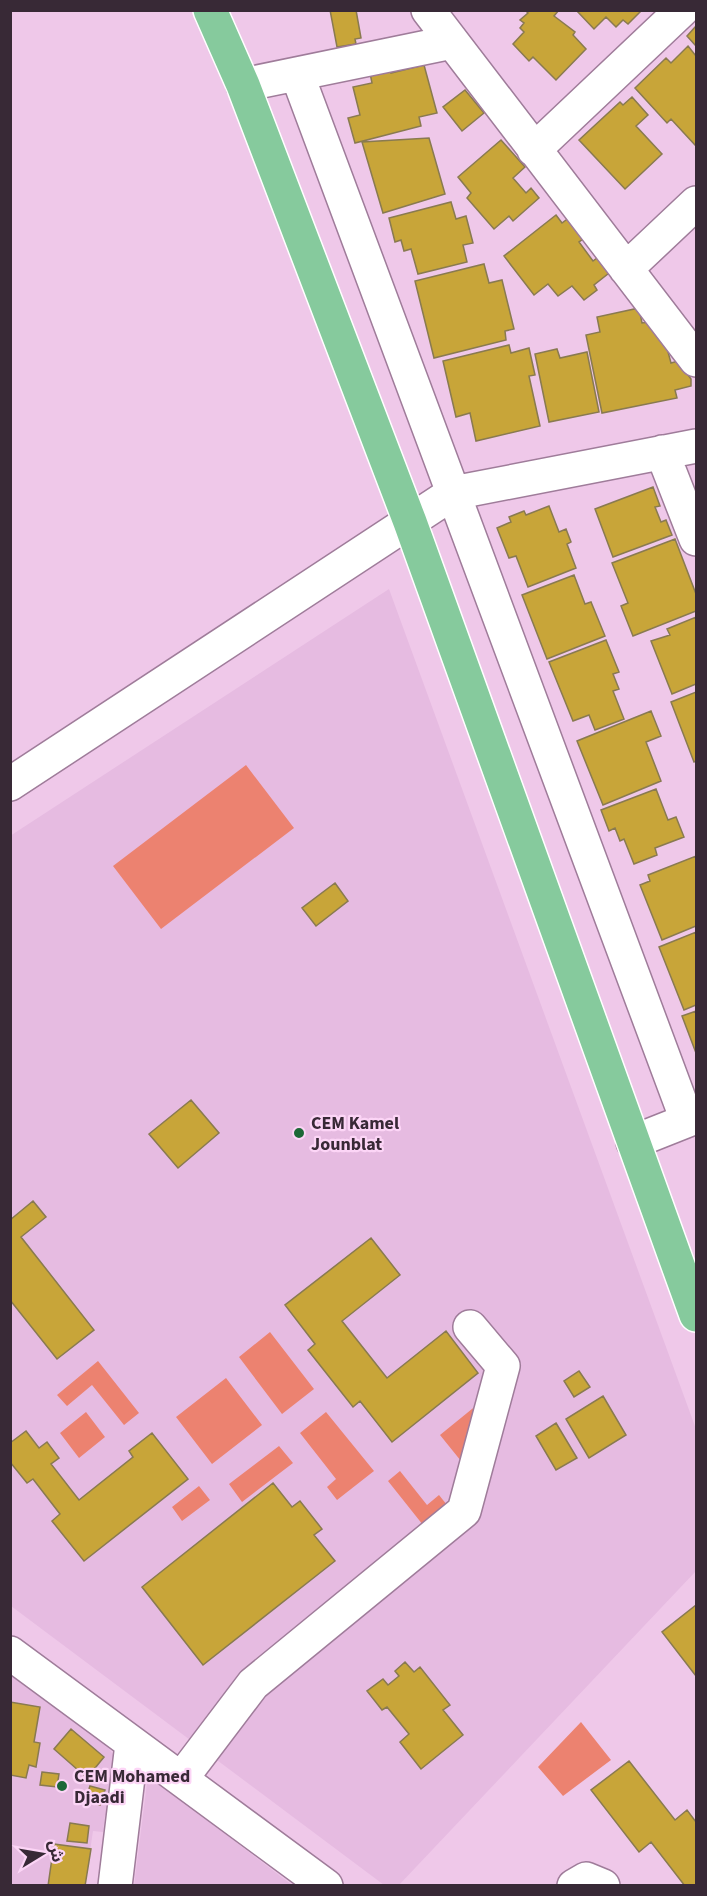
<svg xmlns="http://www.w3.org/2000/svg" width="707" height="1896" font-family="'Source Sans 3','Noto Sans Arabic',sans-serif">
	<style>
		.built { fill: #e6bbe1 }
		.green { fill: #ec8270 }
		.building { fill: #c8a539; stroke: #897a50; stroke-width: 1.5 }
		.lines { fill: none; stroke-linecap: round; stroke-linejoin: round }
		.minor-casing { stroke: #9f7c9a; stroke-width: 36 }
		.major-casing { stroke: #fff; stroke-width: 36 }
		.minor { stroke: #fff; stroke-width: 33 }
		.major { stroke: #86ca9d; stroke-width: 33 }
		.poi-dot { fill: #1c6837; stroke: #fcd5f6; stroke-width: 2 }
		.labels { text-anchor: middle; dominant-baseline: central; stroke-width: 4.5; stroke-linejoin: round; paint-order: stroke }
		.poi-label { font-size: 18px; font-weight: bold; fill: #382936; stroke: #fcd5f6; text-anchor: start }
	</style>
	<rect width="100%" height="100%" fill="#efc8e9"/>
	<!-- built -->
	<path class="built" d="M389,589L696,1429V1571L399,1885H384L11,1606L10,836Z
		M10,1675L107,1746L116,1758L109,1815H105L103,1832L93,1831L85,1885H11Z
		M148,1775L292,1885L134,1886Z"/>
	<!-- green -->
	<path class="green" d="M246,765L294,828L161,929L113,866Z
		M270,1332L314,1389L282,1414L239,1357Z
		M98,1361L139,1413L124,1425L92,1385L67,1406L57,1395Z
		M226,1378L262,1425L212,1464L176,1417Z
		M483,1400L461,1461L440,1435Z
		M86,1412L105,1437L79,1458L60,1433Z
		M326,1412L374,1471L337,1500L327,1487L336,1479L300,1433Z
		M279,1446L293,1463L242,1502L229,1484Z
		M400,1471L427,1505L439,1495L447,1505L423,1525L388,1481Z
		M199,1486L210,1500L182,1521L172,1507Z
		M581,1722L611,1760L563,1796L538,1767Z"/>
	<!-- building -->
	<path class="building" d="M330,10H356L361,38L355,39L356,44L337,47Z
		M525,10H559L554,16L575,32L573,35L586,49L556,80L533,57L529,61L513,44L524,32L520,28L524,23L520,20L528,13Z
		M576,10H642L628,24L623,20L616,27L606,17L594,29Z
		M696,26V46L687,36Z
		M688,46L696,56V146L671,119L667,123L635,88L666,58L671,63Z
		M424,65L437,113L419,117L421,126L355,143L348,118L360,115L353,87L372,83L370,73L390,68L391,73Z
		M465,90L484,113L462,131L443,107Z
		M632,97L648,115L636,126L662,154L625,189L579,140L620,102L623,105Z
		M429,138L445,194L383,213L362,142Z
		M501,140L525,167L513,178L526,193L531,188L539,198L513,221L509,216L494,229L467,198L471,193L458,177Z
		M451,202L456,219L466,216L473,243L463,245L467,262L418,274L411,249L404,251L401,240L395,242L389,218Z
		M556,215L562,223L570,217L586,237L579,242L593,261L601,255L613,270L594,285L597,290L584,300L572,286L558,296L548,284L534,295L504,256Z
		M484,264L489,283L502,280L514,329L505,331L506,340L434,358L415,281Z
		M639,308L642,323L650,322L667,348L671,363L678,361L691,379V386L675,390L677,398L602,413L586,335L600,332L597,317Z
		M509,345L511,353L529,348L535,375L529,376L540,426L476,441L470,413L456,417L443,361Z
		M557,349L560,358L587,352L599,412L549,422L535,354Z
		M653,487L660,506L655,507L661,522L666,520L672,535L613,557L595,509Z
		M549,506L559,532L566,529L571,542L567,544L576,568L528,587L516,556L509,558L497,528L511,522L509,517L524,511L526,515Z
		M675,539L696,594V611L633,636L621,606L628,603L612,563Z
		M574,575L585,604L591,602L605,636L547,659L522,595Z
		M696,617V684L672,694L651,641L670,635L667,629Z
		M606,640L619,672L613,674L619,689L613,691L624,719L595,730L589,715L573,721L549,662Z
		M696,692V761L694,762L671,702Z
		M651,711L661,736L646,742L661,781L603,805L577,741Z
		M656,789L668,820L676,817L684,837L655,848L657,855L634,864L624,839L620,841L615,828L609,831L601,810Z
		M696,856V926L662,940L640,885L650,881L648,875Z
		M335,883L348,901L316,926L302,908Z
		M696,932V1005L684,1010L659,947Z
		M696,1011V1053L682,1016Z
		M191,1100L219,1133L178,1168L149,1134Z
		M33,1201L46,1217L21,1237L94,1330L57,1359L10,1300V1220Z
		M371,1238L400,1275L342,1321L387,1378L446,1331L478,1373L392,1442L360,1401L353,1407L308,1350L315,1344L285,1305Z
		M579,1371L590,1387L574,1397L564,1381Z
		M603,1396L626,1435L589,1458L566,1419Z
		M556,1423L577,1458L556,1470L536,1436Z
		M26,1431L39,1448L47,1442L59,1458L51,1464L79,1500L133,1457L129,1451L152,1433L188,1479L84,1561L52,1521L60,1514L33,1479L27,1483L10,1462V1443Z
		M273,1483L292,1507L300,1501L322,1529L314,1535L335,1561L203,1665L142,1587Z
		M696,1605V1676L662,1632Z
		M405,1662L414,1672L420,1667L450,1705L443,1710L463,1735L421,1769L400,1742L409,1734L387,1707L382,1710L367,1691L383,1679L388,1685L399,1676L395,1671Z
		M10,1702L40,1707L34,1742L40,1743L36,1767L29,1765L26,1778L10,1775Z
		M71,1729L104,1757L87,1778L54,1749Z
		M629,1761L675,1820L687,1810L696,1822V1886H685L651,1842L639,1852L591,1790Z
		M42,1772L59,1774L57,1787L40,1785Z
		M90,1786L105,1790L100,1805L85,1800Z
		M70,1823L89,1826L87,1843L67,1841Z
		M54,1844L91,1849L85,1886H48Z"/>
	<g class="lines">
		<!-- minor casing -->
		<g class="minor-casing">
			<path id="minor" d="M428,10L696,360
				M297,74L687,1120
				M243,85L452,42
				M534,150L682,10
				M626,269L696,203
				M662,452L696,539
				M10,784L453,493L696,446
				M633,1142L696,1117
				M10,1653L326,1886
				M181,1779L253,1684L464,1511L503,1366L470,1327
				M115,1886L132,1744
				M574,1886L586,1879L603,1886"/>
		</g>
		<!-- major casing -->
		<g class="major-casing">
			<path id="major" d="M210,10L243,85L410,522L696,1315"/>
		</g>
		<!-- minor -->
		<use href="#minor" class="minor"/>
		<!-- major -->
		<use href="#major" class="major"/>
	</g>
	<!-- markers -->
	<g class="poi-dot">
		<circle cx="299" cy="1133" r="6"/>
		<circle cx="62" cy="1786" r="6"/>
	</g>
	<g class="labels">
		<!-- poi labels -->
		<g class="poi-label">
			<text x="311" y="1123">CEM Kamel<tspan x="311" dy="21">Jounblat</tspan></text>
			<text x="74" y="1776">CEM Mohamed<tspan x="74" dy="21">Djaadi</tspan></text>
		</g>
	</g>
	<!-- border -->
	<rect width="707" height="1896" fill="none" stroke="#382936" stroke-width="24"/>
	<!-- north arrow -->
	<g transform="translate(42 1854) rotate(79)" stroke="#fcd5f6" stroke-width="4.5" paint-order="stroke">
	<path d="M0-4.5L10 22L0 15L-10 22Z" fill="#382936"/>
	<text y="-9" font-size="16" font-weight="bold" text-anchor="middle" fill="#382936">ش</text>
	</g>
</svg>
